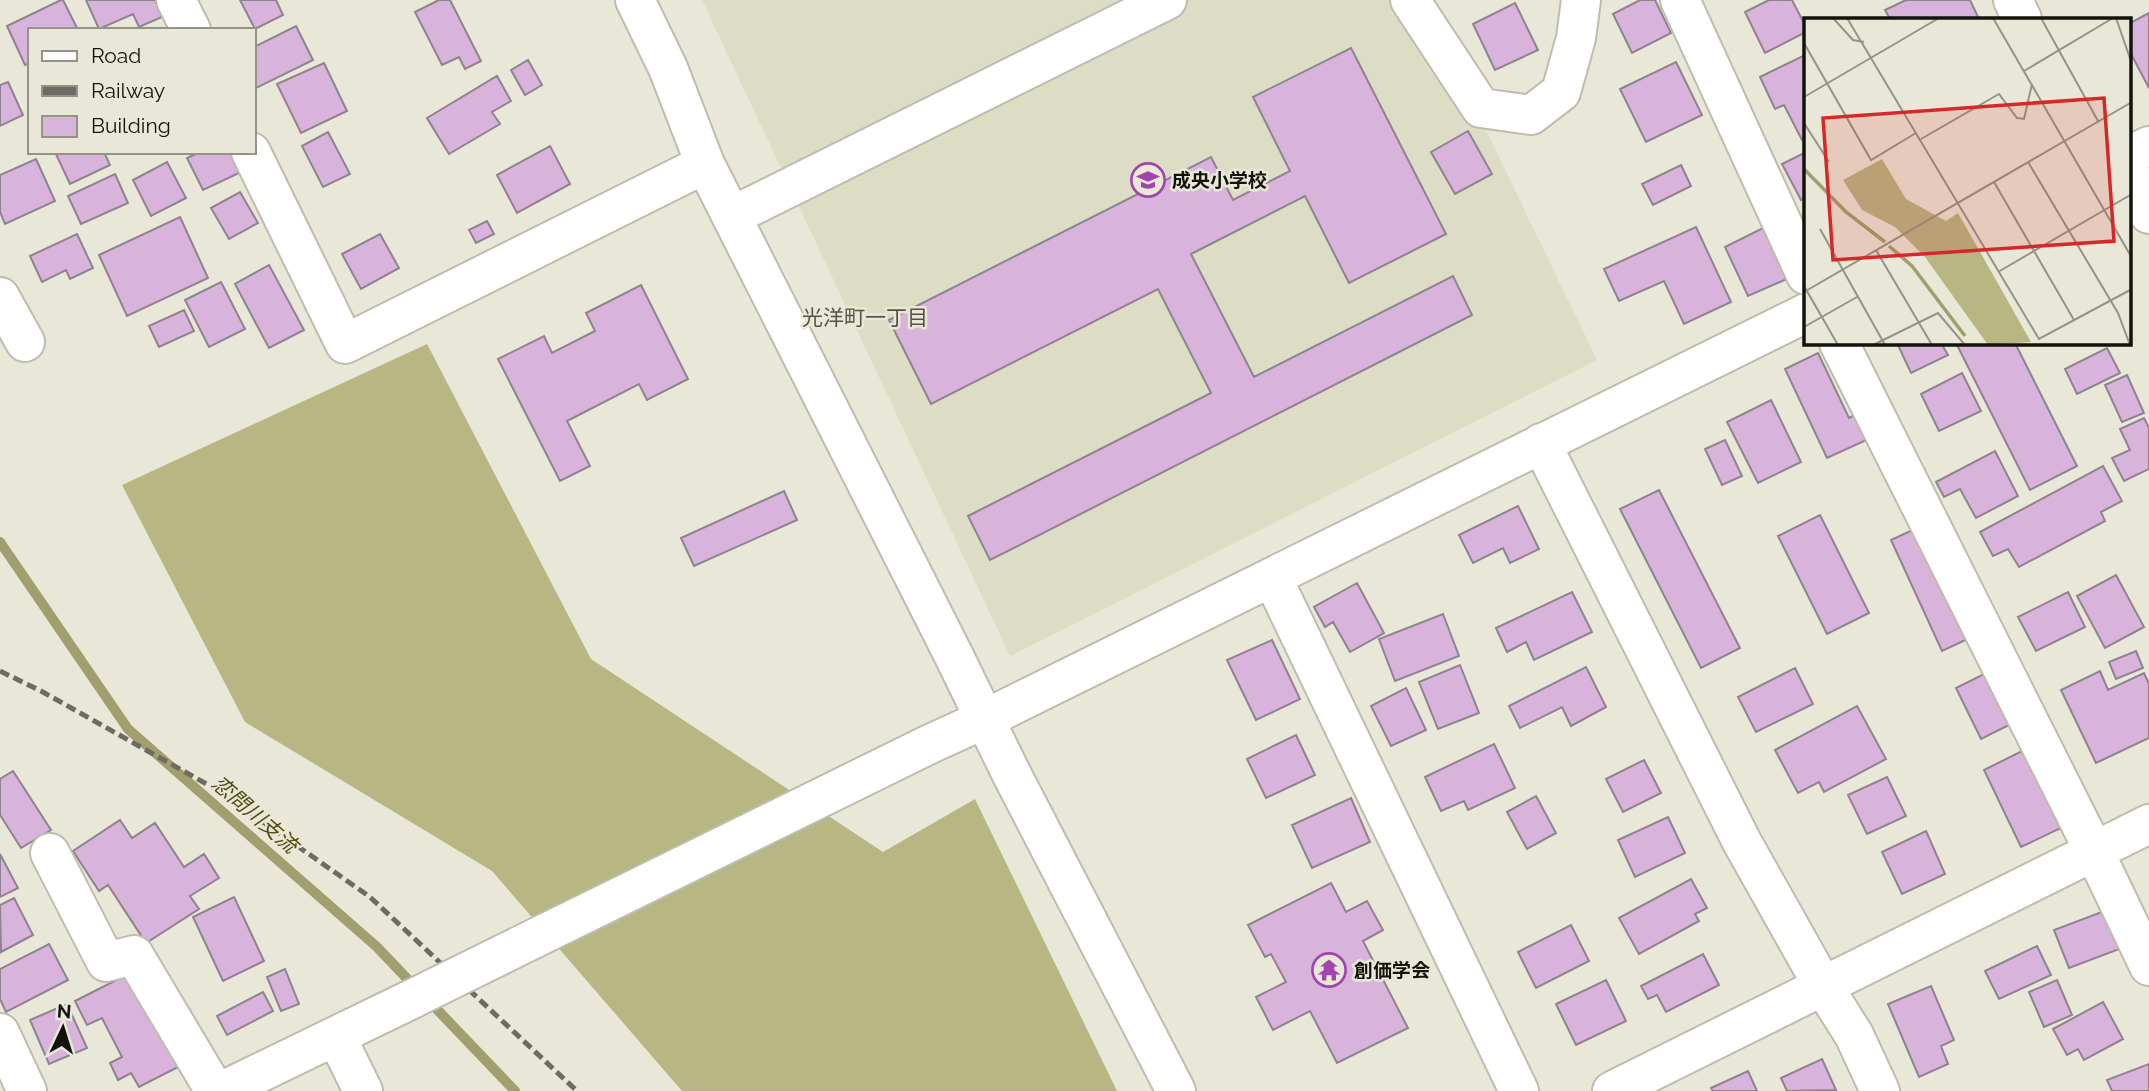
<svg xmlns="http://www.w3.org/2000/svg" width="2149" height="1091" font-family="Raleway,'Noto Sans JP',sans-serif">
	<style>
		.built { fill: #dddcc4 }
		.forest { fill: #b8b683 }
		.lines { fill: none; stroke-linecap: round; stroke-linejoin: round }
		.stream { stroke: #a19f6d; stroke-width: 10 }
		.building { fill: #d8b3db; stroke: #8e838f; stroke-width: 2 }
		.minor-casing { stroke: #bebdad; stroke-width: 42 }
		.minor { stroke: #fff; stroke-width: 38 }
		.rail { stroke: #6d6c62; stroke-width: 5; stroke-dasharray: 10 5; stroke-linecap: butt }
		.minor-bridge-casing { stroke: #bebdad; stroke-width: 42; stroke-linecap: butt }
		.minor-bridge { stroke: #fff; stroke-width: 38 }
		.labels { text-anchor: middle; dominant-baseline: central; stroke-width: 5; stroke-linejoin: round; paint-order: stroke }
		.poi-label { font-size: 19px; font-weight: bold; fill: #13130d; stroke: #e9e8d8; text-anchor: start }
		.neighbourhood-label { font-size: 21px; fill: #545345; stroke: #e9e8d8 }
		.water-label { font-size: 21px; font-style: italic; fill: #504d10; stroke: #e9e8d8 }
		.inset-river { fill: none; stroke: #a19f6d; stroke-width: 3.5 }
		.inset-road { fill: none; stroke: #939387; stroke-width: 2 }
		.view { fill: #d62828; fill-opacity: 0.15; stroke: #d62828; stroke-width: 3.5 }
		.inset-edge { fill: none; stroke: #13130d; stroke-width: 3.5 }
	</style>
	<rect width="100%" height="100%" fill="#e9e8d8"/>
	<!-- built -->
	<path class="built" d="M702,0H1423L1597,360L1010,656Z"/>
	<!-- forest -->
	<path class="forest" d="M427,344L591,659L883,852L975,799L1117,1091H682L492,871L245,722L122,485Z"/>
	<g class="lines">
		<!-- stream -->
		<path class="stream" d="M0,542L128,729L377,947L415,987
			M428,1000L515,1091"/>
	</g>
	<!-- building -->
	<path class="building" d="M61,0H63L78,30H30V63L25,65L7,26Z
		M86,0H155L162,17L139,27L133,14L99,29Z
		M240,0H276L283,15L255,29Z
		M439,0H450L481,61L465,69L459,57L442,65L415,12Z
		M1640,0H1655L1671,33L1632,53L1613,14Z
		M1769,0H1792L1806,27V32L1765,53L1745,12Z
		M1906,0H1970L1979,19H1890L1885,10Z
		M1515,3L1538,50L1495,70L1473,24Z
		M2149,13V88L2130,52V23Z
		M296,26L313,60L254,89V47Z
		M1351,48L1446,234L1349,283L1305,196L1191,254L1254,377L1453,276L1472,315L990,560L968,516L1211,393L1158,289L931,404L889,320L1211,157L1233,200L1290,171L1253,97Z
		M1803,56L1806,63V138L1802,140L1784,105L1775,109L1760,77Z
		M528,60L542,85L525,95L511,70Z
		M1676,62L1702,115L1646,142L1620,89Z
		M324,63L347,111L301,133L277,84Z
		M497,76L511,101L492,112L500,124L449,154L427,118Z
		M8,82L23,115L0,126V85Z
		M1468,131L1492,174L1455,194L1431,152Z
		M328,132L350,174L323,187L302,146Z
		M550,146L570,184L517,213L497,175Z
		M55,152H104L110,165L70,184Z
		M200,152H231L241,172L203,190L187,158Z
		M1806,152V197L1801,200L1782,164Z
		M36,159L55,201L5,224L0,212V175Z
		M167,162L186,198L151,216L133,180Z
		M1681,165L1691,186L1653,205L1642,184Z
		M115,174L128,203L81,224L68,196Z
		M240,192L258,223L229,239L211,208Z
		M180,217L208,278L127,316L99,255Z
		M487,221L494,234L476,243L469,230Z
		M1696,227L1731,302L1684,324L1664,281L1619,301L1604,269Z
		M1765,227L1789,278L1748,296L1725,247Z
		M77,234L93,268L70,279L66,270L42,282L30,256Z
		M380,234L399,268L361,289L342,254Z
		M269,265L304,330L269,348L235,284Z
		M221,282L245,329L209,347L185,300Z
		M641,285L688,379L647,400L639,384L567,421L590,466L560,481L498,359L544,336L552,353L595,331L586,313Z
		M184,310L194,331L159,347L149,326Z
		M1897,343H1941L1948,355L1911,373Z
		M1956,343H2015L2077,466L2030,490Z
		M2107,348L2120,373L2077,394L2065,369Z
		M1818,353L1849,418L1861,412L1873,437L1827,458L1785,369Z
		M1962,373L1981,411L1939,431L1921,394Z
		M2127,375L2144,413L2122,422L2105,385Z
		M1771,400L1801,462L1758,483L1727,422Z
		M2144,418L2149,428V469L2124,481L2112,458L2130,450L2120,429Z
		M1725,440L1742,476L1722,485L1705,449Z
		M1995,451L2018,496L1976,518L1960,489L1944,497L1936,482Z
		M2103,466L2122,501L2101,512L2105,521L2019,567L2008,549L1993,556L1980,532Z
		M1659,490L1740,648L1701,668L1620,509Z
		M784,491L797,520L694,566L681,538Z
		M1518,506L1539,549L1510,563L1503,548L1473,563L1459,535Z
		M1820,515L1869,613L1827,634L1778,536Z
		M1921,526L1972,637L1942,651L1891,540Z
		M2116,575L2144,627L2105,648L2077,596Z
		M1357,583L1384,633L1350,652L1333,622L1325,627L1314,607Z
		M1572,592L1592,632L1534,660L1526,642L1507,652L1496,628Z
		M2068,592L2085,627L2036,651L2018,617Z
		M1443,614L1459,656L1395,681L1379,639Z
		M1272,640L1300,699L1256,720L1227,660Z
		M2136,651L2143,668L2116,679L2109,662Z
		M1460,665L1479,713L1438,729L1419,682Z
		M1586,667L1606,707L1571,726L1562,707L1520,728L1509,706Z
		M1795,668L1813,704L1756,732L1738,697Z
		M1990,671L2015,722L1981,739L1956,688Z
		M2100,671L2108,690L2144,673L2149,684V738L2096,763L2061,690Z
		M1406,688L1426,730L1391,746L1371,706Z
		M1857,706L1886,759L1824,792L1819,782L1798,793L1775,750Z
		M1296,735L1315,775L1266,798L1247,759Z
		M1494,744L1515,788L1468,810L1464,801L1441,811L1425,777Z
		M2028,748L2065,826L2021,847L1984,770Z
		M1644,760L1661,793L1623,812L1606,779Z
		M13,771L51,830L21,848L0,815V779Z
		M1887,777L1906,816L1867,834L1848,795Z
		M1536,796L1556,833L1527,849L1507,812Z
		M1351,798L1370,842L1312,868L1292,825Z
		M1668,817L1685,853L1635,877L1618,840Z
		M120,820L132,838L155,823L184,867L204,854L219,878L190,896L199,909L146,943L108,885L99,891L73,851Z
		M1926,831L1945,874L1902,894L1882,852Z
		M0,854L18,888L0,897Z
		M1691,879L1707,908L1695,914L1699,921L1639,954L1619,918Z
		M1331,883L1346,912L1367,901L1383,930L1363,941L1408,1028L1337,1063L1310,1011L1273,1030L1256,997L1286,982L1271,954L1265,957L1248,925Z
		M234,897L264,961L223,981L193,917Z
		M14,898L33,935L1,952L0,905Z
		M2107,910L2122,948L2069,968L2054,930Z
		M1571,925L1589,961L1536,988L1518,952Z
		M49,944L68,980L6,1012L0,999V969Z
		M2037,946L2051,975L1999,999L1985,971Z
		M1703,954L1719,985L1666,1012L1657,995L1648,999L1641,986Z
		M285,969L299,1004L281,1011L267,977Z
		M130,973L178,1067L139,1087L131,1073L118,1080L110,1063L122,1057L102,1018L87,1025L75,1001Z
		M1606,980L1626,1021L1576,1045L1556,1004Z
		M2057,980L2072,1015L2044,1027L2029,992Z
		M1931,986L1954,1040L1941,1046L1948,1064L1919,1077L1888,1004Z
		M263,992L273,1011L227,1035L217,1016Z
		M2103,1002L2123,1039L2084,1060L2078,1049L2067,1055L2053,1029Z
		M67,1004L87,1048L49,1064L30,1020Z
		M1822,1059L1836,1090L1787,1091L1781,1078Z
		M2149,1064V1091H2112L2107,1080Z
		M1748,1071L1757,1091H1713L1711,1088Z"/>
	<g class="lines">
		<!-- minor casing -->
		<g class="minor-casing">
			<path id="minor" d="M176,0L191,30
				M635,0L668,68L705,164L954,656L1011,773L1176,1091
				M1410,0L1481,108L1531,115L1561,92L1576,38L1581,0
				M1680,0L1806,275
				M2013,0L2022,19
				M251,152L345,344L705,164
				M2130,155L2149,146
				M2130,173L2149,214
				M732,216L1167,0
				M0,297L25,342
				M1839,343L2094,851L2149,966
				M1541,443L1742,842L1823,986L1854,1035L1880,1091
				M1272,577L1519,1091
				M50,853L106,962L134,955L215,1091
				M503,954L930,744L985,719L1806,313
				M0,1033L27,1091
				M336,1036L363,1091
				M222,1091L414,998
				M1612,1091L2149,824"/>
		</g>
		<!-- minor -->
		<use href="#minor" class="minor"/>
		<!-- rail -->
		<path class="rail" d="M0,671L41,691L219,791L370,897L577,1091"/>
		<!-- minor-bridge casing -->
		<g class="minor-bridge-casing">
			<path id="minor-bridge" d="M414,998L503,954"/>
		</g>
		<!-- minor-bridge -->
		<use href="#minor-bridge" class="minor-bridge"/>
	</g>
	<!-- icons -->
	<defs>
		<g id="school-ring" transform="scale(1.75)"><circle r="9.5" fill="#e9e8d8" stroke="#a244ad" stroke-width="1.5"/><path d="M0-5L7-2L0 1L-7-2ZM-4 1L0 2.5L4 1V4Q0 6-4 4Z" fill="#a244ad"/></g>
		<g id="temple-ring" transform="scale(1.75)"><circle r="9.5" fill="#e9e8d8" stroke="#a244ad" stroke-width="1.5"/><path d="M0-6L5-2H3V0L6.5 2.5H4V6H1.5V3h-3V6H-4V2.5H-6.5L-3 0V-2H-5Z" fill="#a244ad"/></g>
	</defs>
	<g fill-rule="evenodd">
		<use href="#school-ring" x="1148" y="180"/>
		<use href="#temple-ring" x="1329" y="970"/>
	</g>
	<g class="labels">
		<!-- poi labels -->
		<g class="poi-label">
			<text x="1172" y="180">成央小学校</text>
			<text x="1354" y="970">創価学会</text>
		</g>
		<!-- neighbourhood labels -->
		<g class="neighbourhood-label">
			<text x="865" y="317">光洋町一丁目</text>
		</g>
		<!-- water labels -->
		<g class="water-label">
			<text transform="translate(255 814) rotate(41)">恋問川支流</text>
		</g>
	</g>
	<!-- overview -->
	<g transform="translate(1804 18)">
		<rect width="327" height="327" fill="#e9e8d8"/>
		<path d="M78,141L102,181L142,203L154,195L227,324L184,327L121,239L91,209L58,192L39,162Z" fill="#b8b683"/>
		<path class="inset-river" d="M0,151L42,194L81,224M85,228L108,248L161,318"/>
		<path class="inset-road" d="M29,0L49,22L60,24M43,0L235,321L328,271M189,0L328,240M237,0L294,103M312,0L328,46M0,25L67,142L112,115M220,53L309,0M0,79L135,0M0,105L25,144M117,121L195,76L213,100L220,101L228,66M224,144L314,295L326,327M190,164L270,302M16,211L81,327M72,232L128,327M194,254L328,176M0,268L34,327M0,274L328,84M0,309L53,279M69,327L134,295L161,327"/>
		<path class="view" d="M300,80L310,223L29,242L19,100Z"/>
		<rect width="327" height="327" class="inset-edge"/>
	</g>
	<!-- legend -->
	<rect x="28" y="28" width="228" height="126" fill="#e9e8d8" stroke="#939387" stroke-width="2"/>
	<rect x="42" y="51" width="35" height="10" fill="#ffffff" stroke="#939387" stroke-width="2"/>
	<text x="91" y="63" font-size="21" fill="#13130d">Road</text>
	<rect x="42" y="86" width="35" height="10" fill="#6d6c62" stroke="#939387" stroke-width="2"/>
	<text x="91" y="98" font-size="21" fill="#13130d">Railway</text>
	<rect x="42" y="116" width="35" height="21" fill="#d8b3db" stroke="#939387" stroke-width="2"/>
	<text x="91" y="133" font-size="21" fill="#13130d">Building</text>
	<!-- north arrow -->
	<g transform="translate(63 1028) rotate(4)" stroke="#e9e8d8" stroke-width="5" paint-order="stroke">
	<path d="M0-5L12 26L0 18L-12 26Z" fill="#13130d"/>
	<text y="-10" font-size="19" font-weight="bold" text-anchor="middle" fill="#13130d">N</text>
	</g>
</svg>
